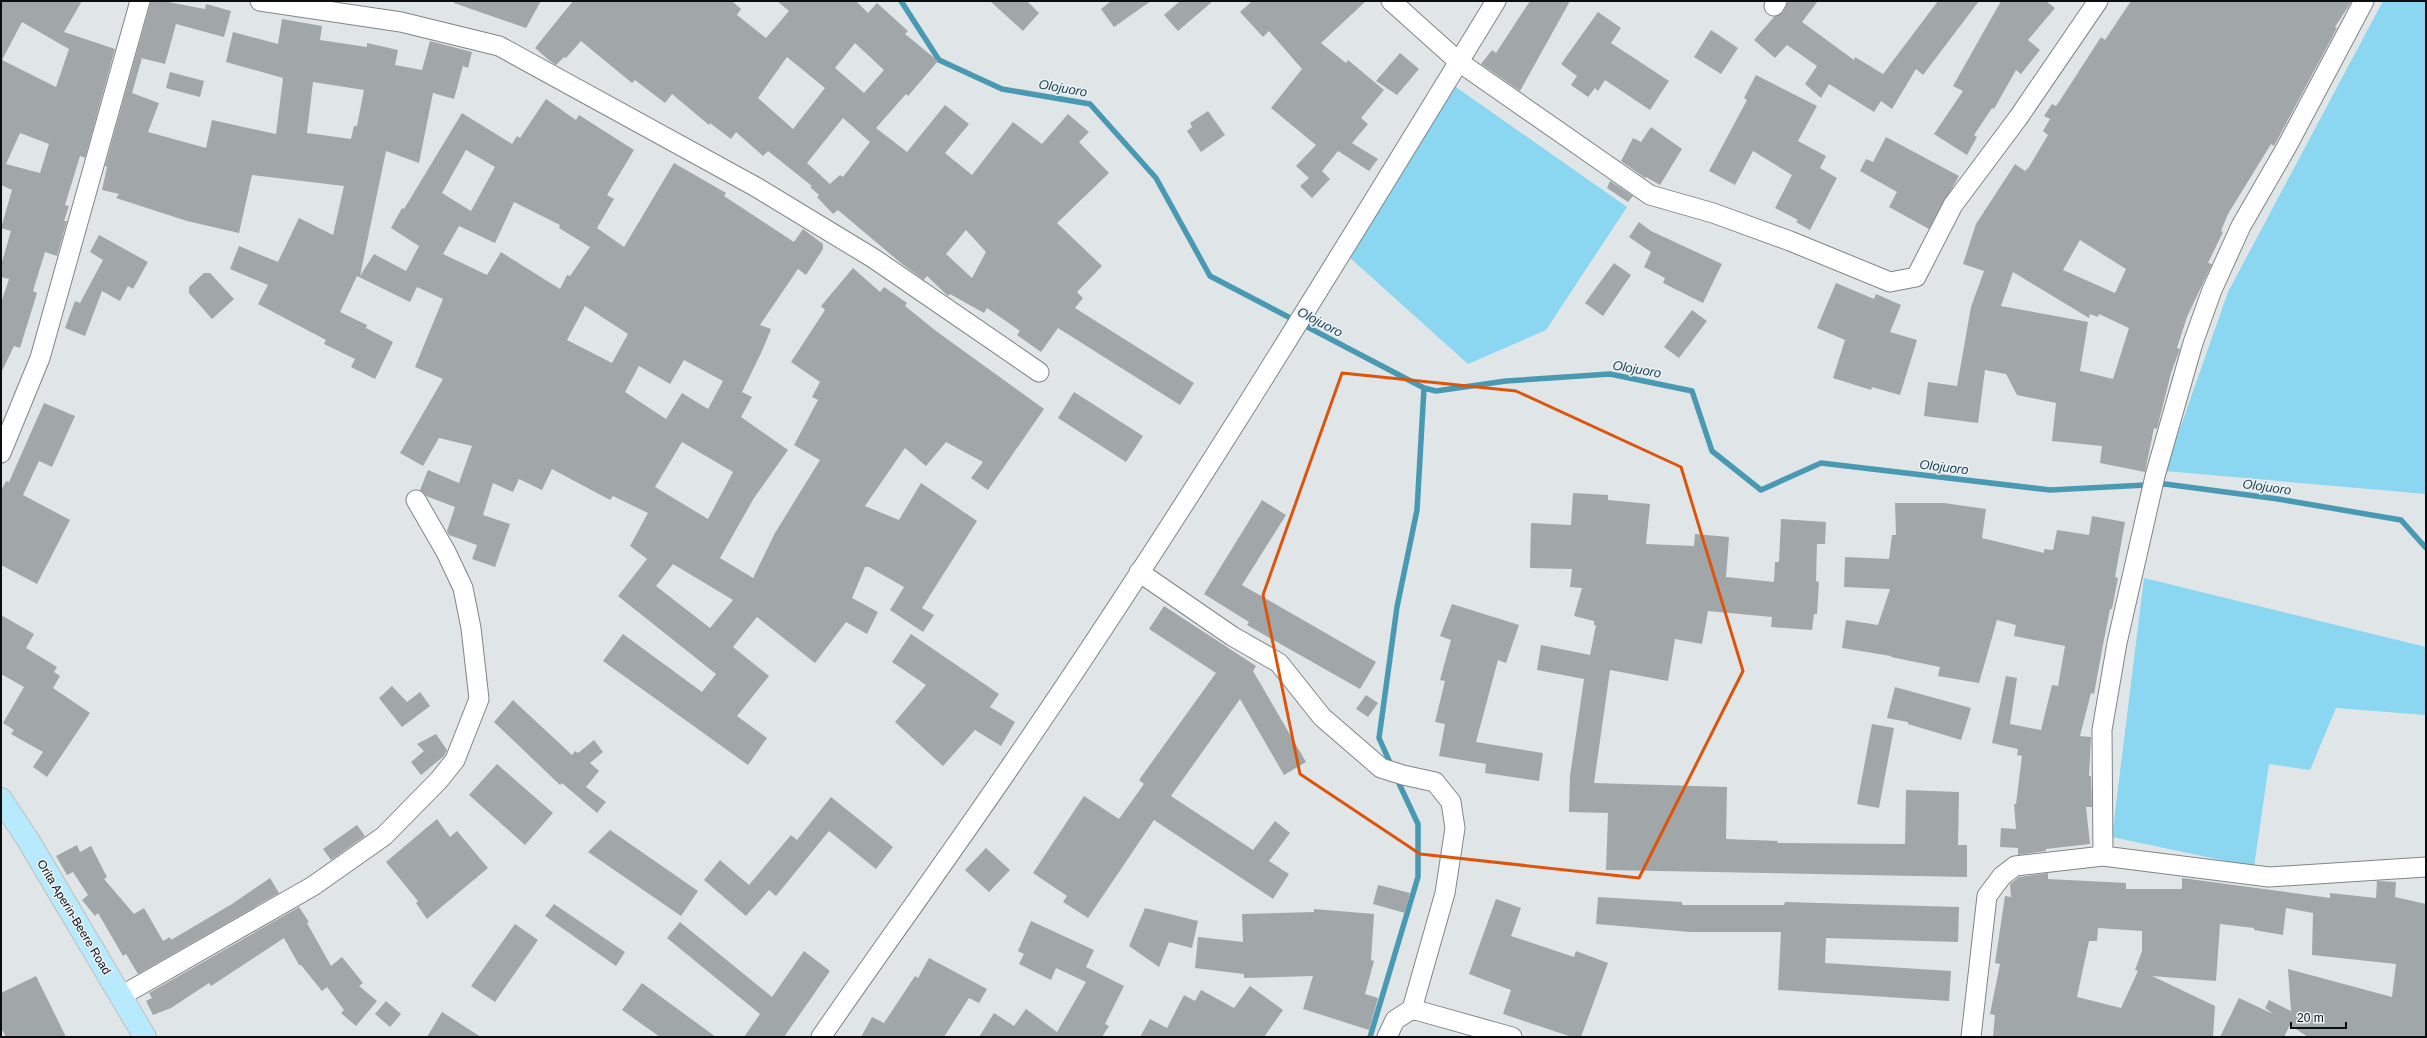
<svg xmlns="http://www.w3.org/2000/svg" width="2427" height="1038" font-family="Arial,sans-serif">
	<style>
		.green { fill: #8bd6f0 }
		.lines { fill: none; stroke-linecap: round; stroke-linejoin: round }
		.stream { stroke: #4999b2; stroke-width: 5.5 }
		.building { fill: #a1a7a9; fill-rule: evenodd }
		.minor-casing { stroke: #7f8587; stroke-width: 21 }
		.major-casing { stroke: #c0c0c0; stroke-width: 24 }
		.minor { stroke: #fff; stroke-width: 19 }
		.major { stroke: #b6eafc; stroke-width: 22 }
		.marked { fill: none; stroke: #dd550c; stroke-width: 3; stroke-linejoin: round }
		.labels { text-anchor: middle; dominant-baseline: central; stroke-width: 3; stroke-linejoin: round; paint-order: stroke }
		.street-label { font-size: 12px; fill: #0b0d0e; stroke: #edf3f6 }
		.water-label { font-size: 13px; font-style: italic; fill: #1e434f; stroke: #edf3f6 }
	</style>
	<rect width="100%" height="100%" fill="#e0e6e8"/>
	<!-- green -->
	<path class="green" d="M2383,1H2426V494L2165,471L2228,292Z
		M1453,85L1627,207L1546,330L1468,364L1348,256Z
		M2144,578L2426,647V715L2336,708L2310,770L2269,764L2254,867L2112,837Z"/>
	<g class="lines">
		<!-- stream -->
		<path class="stream" d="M901,1L939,60L1002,89L1090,104L1156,178L1210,276L1424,388L1436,391L1506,381L1610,374L1692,391L1712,451L1761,490L1821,463L2050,490L2165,484L2278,499L2401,520L2426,548
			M1392,767L1379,738L1397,607L1417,510L1424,388
			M1370,1037L1418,877V824L1396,777"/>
	</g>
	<!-- building -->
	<path class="building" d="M1,1H82L64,32L115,49L85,158L80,156L65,205L69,206L64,221H67L57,256L45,252L33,291L37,293L20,348L14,346L1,373V303L9,279L1,277V265L11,231L1,228L12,190L1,185ZM22,22L69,49L56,87L2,60ZM20,133L49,144L40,173L6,164Z
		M151,1H163L205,9L206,4L231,11L224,37L176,24L165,64L137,57L142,58L132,93L159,103L148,132L206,148L212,120L276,134L283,78L226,62L233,32L278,44L282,19L322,26L320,40L367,47V43L398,50L395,65L422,70L430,41L472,52L468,68L463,66L454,99L433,93L419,163L386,151L360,276L374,254L406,271L419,246L391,228L402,208L404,209L462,113L512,144L517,136L520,138L546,99L576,120L579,115L634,150L607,195L614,199L597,228L624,247L674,163L726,193L724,196L794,242L803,229L823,244V249L806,275L798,269L760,325L771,329L762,351L742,392L752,397L741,417L788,450L754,498L720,558L753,578L775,533L820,460L794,445L818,400L812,397L820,382L791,362L825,310L821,306L853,268L880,292L884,287L907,303L905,306L936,331L1044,409L988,490L971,478L983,462L946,442L926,466L905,448L865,506L899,520L921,483L977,521L922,608L934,615L923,632L890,610L904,587L869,567H865L852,598L878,612L867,634L846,622L815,663L757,617L733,647L769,676L737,716L767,738L748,765L603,661L623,634L702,692L716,674L618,596L647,559L630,546L648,513L613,496L610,500L552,469L542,490L519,479L513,492L493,483L483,515L510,524L495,567L472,559L477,545L449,535L447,531L455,507L426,496L420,490L428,470L459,483L472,446L439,438L423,466L400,453L443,379L415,367L443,299L417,287L410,302L357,276L340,312L367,325L366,328L393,342L375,379L351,367L355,359L324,344L326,340L258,304L268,285L230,269L239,246L278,262L299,218L333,235L344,186L252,175L239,233L187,221L116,198L119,194L102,190L107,167L105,166ZM313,82L364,90L357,126H354L351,139L307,133ZM466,150L495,167L471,211L442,193ZM514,202L560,225L559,228L590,247L570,276L567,275L560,289L501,252L487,275L443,254L459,226L495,243ZM585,306L628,334L612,363L567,340ZM684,360L723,381L708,409L682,393L666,419L625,392L639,366L670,384ZM682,442L733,472L708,519L655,487ZM673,564L733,600L710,628L656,586Z
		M454,1H541L526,28L454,3Z
		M573,1H732L741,9L737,15L766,38L789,11L777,1H856L868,13L877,3L908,31L905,34L938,61L908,96L906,94L876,128L907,152L945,105L969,124L945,153L972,175L1013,122L1042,144L1068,114L1089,132L1079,142L1109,173L1057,223L1102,266L1077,292L1083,298L1075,308L1194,383L1180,405L1058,328L1041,352L1017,335L1020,331L987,308L984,313L950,294L948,296L927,276L924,280L902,264L838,210L833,214L817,197L819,195L810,187L812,186L768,151L763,156L736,132L731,139L710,123L709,125L672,94L665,103L635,80L632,83L581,41L566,58L564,57L556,65L550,61L535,48ZM855,43L884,70L864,93L835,68ZM787,57L825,88L793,129L758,98ZM843,118L870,142L843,177L840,175L830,184L807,163ZM966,230L986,252L972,278L946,254Z
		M990,1H1027L1039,13L1023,31Z
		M1111,1H1151L1114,27L1101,9Z
		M1180,1H1213L1178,31L1164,15Z
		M1252,1H1366L1321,43L1346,63L1348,60L1384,90L1361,118L1368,124L1352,143L1378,159L1369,171L1338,151L1322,171L1330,179L1312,198L1300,186L1309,178L1296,166L1316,145L1271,108L1302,69L1269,31L1263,37L1240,12Z
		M1530,1H1570L1520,91L1481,64L1492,50L1496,53Z
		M1788,1H1818L1802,22L1854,60L1855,57L1883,74L1938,1H1979L1923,75L1916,69L1892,109L1881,101L1874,112L1829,84L1821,98L1805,84L1817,66L1787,45L1775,58L1754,40L1774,17L1783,12Z
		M2001,1H2046L2055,8L2028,40L2040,50L2021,74L2016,70L1994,109L1992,108L1974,135L1977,137L1967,155L1934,134L1963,91L1953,86Z
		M2131,1H2352L2335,27L2337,28L2274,146L2271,144L2228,214L2221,231L2223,232L2208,263L2212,264L2187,317L2177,348L2180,349L2171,373L2157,429L2154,428L2145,472L2100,463L2102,446L2052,441L2056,403L2017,395L2006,374L1985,370L1978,423L1924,416L1928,382L1957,386L1971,307L1984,271L1963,264L1976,224L2015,164L2025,171L2029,167L2048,135L2043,131L2050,119L2044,116L2052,104L2056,106L2059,102L2101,37L2105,40ZM2080,240L2126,269L2115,293L2063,270ZM2013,272L2089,318L2090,314L2098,317L2099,314L2129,328L2113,379L2080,371L2088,322L2001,306Z
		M1598,12L1621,28L1611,43L1669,81L1650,110L1605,80L1598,91L1595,88L1588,97L1571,85L1577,76L1561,64Z
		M1711,30L1738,48L1721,74L1694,57Z
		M1400,53L1419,69L1397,95L1376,81Z
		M170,72L204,81L200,97L166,88Z
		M1756,75L1817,106L1798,141L1826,156L1820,168L1837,178L1810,230L1796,222L1798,220L1775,208L1792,175L1753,151L1735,185L1709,171L1747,100L1744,98Z
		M1208,111L1225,135L1201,152L1187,131L1192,127L1190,123Z
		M1651,127L1682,149L1660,185L1646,177L1645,178L1621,161L1633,138L1641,142Z
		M1886,137L1959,176L1929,229L1889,207L1897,192L1860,171L1866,159L1873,162Z
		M1610,181L1633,196L1628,202L1607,188Z
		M1639,222L1651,231L1722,264L1703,303L1663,283L1665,278L1644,267L1651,252L1629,237Z
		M99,235L148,262L133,289L128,286L120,301L102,291L85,336L65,328L75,301L80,303L103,260L90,252Z
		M1614,263L1631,275L1603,316L1585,303Z
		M204,273H210L234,299L212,319L189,293V287Z
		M1836,283L1874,299L1876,294L1901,305L1890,332L1917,340L1900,395L1872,387L1871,390L1833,378L1845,340L1817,328Z
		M1692,310L1707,321L1679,358L1664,347Z
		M1074,392L1143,436L1126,462L1058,418Z
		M44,403L75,416L52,467L39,461L23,495L70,520L37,584L1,565V491L6,481L9,482Z
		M1573,493L1608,495V500L1650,504L1646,544L1694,546L1695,534L1729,537L1726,577L1774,582L1775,562H1779L1781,519L1826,522L1825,544H1817L1816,581L1819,582L1817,614H1814L1812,630L1771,627L1772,617L1708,611L1702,644L1675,639L1668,681L1610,670L1594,783L1727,787L1726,839L1778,841L1777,843L1905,844L1906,790L1959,792L1958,845H1967V877L1606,870L1608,813L1569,812L1570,776L1584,679L1537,670L1541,645L1590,655L1596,625H1594V621L1574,616L1582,588L1570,587L1572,569L1530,568L1531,523L1571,525Z
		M1262,500L1286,515L1242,585L1376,662L1360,689L1247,625L1249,622L1204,594Z
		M1895,503H1944L1986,509L1982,538L2044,553V549L2053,550L2057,530L2089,535L2092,516L2125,522L2115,577L2118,578L2112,609H2110L2102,650L2094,694L2091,693L2080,736L2091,737L2089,776H2091L2092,807H2086L2090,844L2046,849V851L2018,855V848L2000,847L2001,828L2016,829L2014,804H2016L2022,756L2017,755L2018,749L1992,743L2006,676L2017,678L2010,724L2041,730L2052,685L2058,686L2065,646L2014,636L2016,625L1997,620L1979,683L1938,676L1940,667L1891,657V656L1842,648L1846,620L1878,625L1890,589L1844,587L1845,557L1889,559L1892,535H1896Z
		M1452,604L1519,625L1506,663L1498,660L1476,742L1543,753L1539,781L1485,773L1486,764L1439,756L1445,724L1435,722L1445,681L1440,680L1451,640L1440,636Z
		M1164,606L1256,666L1253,671L1306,762L1284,775L1240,699L1171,796L1253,850L1275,821L1290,833L1269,861L1289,874L1273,899L1154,820L1088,918L1063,902L1067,896L1033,873L1084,796L1119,819L1144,784L1139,780L1216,673L1149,629Z
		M1,615L34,634L26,648L57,667L54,672L60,676L53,688L90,713L47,777L33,767L43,752L11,734L14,730L3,723L24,687L1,674Z
		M911,634L999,694L990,707L1015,722L1001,746L975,730L943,766L895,722L926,685L892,662Z
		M392,686L407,702L420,692L430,706L402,727L379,698Z
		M1895,687L1971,708L1961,740L1908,724V722L1887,718Z
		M1366,695L1378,703L1368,717L1356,709Z
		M513,700L572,755L575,751L578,753L594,740L603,752L590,763L599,771L586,787L606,802L597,813L562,783L560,785L494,722Z
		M1872,724L1894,728L1879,808L1857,804Z
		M436,734L447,750L444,756L421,775L411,762L424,751L417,744Z
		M497,764L553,813L525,845L469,795Z
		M831,797L893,847L876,869L829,831L776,896L769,890L746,916L704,880L720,860L749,885L791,835L797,840Z
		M437,819L450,837L457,831L488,868L427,919L416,903L418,901L386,862Z
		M357,825L365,836L331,860L323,849Z
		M610,830L698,891L681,916L588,852Z
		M77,845L80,852L91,846L107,877L104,879L134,914L144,908L163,941L170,937L171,940L232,904L270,878L279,893L138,974L126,954L123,956L98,913L95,916L82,900L88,895L73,872L67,875L56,856Z
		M986,848L1010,870L989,892L965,870Z
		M2048,873V879L2126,883V889H2182V878L2330,898V893L2376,898L2377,881L2396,882L2395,897L2426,904V1037H2308L2290,1025L2284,1037H2220L2239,998L2273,1014L2265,1008L2269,1000L2291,1011L2288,969L2392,997L2396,964L2312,955L2313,913L2286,908L2283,935L2254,930V928L2220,924L2216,981L2152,976L2215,1006L2213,1037H1993L1995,1015L1990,1014L2000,964L1995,963L2005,896L2011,897L2010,884L2019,877ZM2098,928L2142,931V951L2135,970L2138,971L2121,1008L2077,997L2089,941H2097Z
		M1378,885L1410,893L1405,913L1373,904Z
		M1598,897L1682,902V905H1784L1785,902L1959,907L1958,942L1826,938L1825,963L1951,971L1949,1001L1778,990L1781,932H1690L1596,924Z
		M1496,899L1521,908L1511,936L1574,957L1576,951L1608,963L1581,1037H1572L1503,1014L1511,990L1469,974Z
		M554,904L625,952L616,966L545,916Z
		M299,907L309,922L307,923L331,966L342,957L363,983L359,986L377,1001L356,1026L341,1013L344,1010L327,987L322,991L301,965H299L284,938L211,986L209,983L171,1008L153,1015L146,1001L152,998L149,993Z
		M1145,908L1198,921L1192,948L1169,942L1159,967L1129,946Z
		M1314,909L1374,914L1371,960L1374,961L1365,994L1378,998L1369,1030L1303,1009L1313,976L1244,978V974L1195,968L1198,937L1243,942L1242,914L1314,912Z
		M1031,921L1094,950L1086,967L1124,986L1105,1024L1109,1026L1102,1037H979L994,1013L1014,1026L1026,1009L1057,1032L1086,982L1056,968L1051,980L1019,964L1024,954L1018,951Z
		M680,922L772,997L804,951L830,971L784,1037H744L760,1014L667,938Z
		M515,924L538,940L495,1002L471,986Z
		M929,958L987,989L979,1003L969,998L944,1037H861L872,1017L884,1023L915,976L918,978Z
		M36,976L66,1037H6L1,1028V993Z
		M642,983L716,1037H660L622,1010Z
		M1250,986L1283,1010L1264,1037H1140L1150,1019L1167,1028L1184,995L1195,1001L1201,990L1234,1008Z
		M386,1001L401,1014L390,1027L375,1014Z
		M442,1012L481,1037H427Z"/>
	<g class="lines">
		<!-- minor casing -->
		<g class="minor-casing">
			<path id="minor" d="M260,1L401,22L499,46L756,187L873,258L1039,372
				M1391,1L1459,62L1650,195L1713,213L1790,241L1890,282L1916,277L1953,205L2018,118L2098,1
				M1774,6L1777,1
				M1,453L40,358L140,1
				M1139,572L1232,636L1279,663L1322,717L1381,768L1403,775L1435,782L1451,802L1455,828L1445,893L1412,1009L1395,1020L1387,1037
				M2103,856L2102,730L2117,643L2155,476L2193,343L2212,290L2241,226L2286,148L2364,1
				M121,996L313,886L384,836L439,780L455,760L479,699L471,628L463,588L446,552L416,500
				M1412,1009L1512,1037
				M821,1037C883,947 948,858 1010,767C1181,518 1338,259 1496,1
				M1971,1037L1987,896L2002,876L2015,866L2103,856L2269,877L2426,867"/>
		</g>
		<!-- major casing -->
		<g class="major-casing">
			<path id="major" d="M1,799L28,840L145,1037"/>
		</g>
		<!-- minor -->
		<use href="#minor" class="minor"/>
		<!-- major -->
		<use href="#major" class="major"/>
	</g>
	<!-- marked area -->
	<path class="marked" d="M1342,373L1516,391L1681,467L1743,671L1639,878L1420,854L1300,774L1263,595Z"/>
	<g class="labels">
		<!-- street labels -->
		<g class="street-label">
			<text transform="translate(74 917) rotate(59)">Orita Aperin-Beere Road</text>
		</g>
		<!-- water labels -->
		<g class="water-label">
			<text transform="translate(1063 88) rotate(10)">Olojuoro</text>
			<text transform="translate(1320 322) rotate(28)">Olojuoro</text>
			<text transform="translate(1637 369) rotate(10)">Olojuoro</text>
			<text transform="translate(1944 467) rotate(7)">Olojuoro</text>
			<text transform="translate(2267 487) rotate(8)">Olojuoro</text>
		</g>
	</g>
	<!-- border -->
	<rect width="2427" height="1038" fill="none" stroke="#0b0d0e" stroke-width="4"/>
	<!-- scale -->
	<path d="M2291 1022v6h55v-6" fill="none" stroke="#0b0d0e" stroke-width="2"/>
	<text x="2297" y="1022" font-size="12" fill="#0b0d0e" stroke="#edf3f6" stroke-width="3" paint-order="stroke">20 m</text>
</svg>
